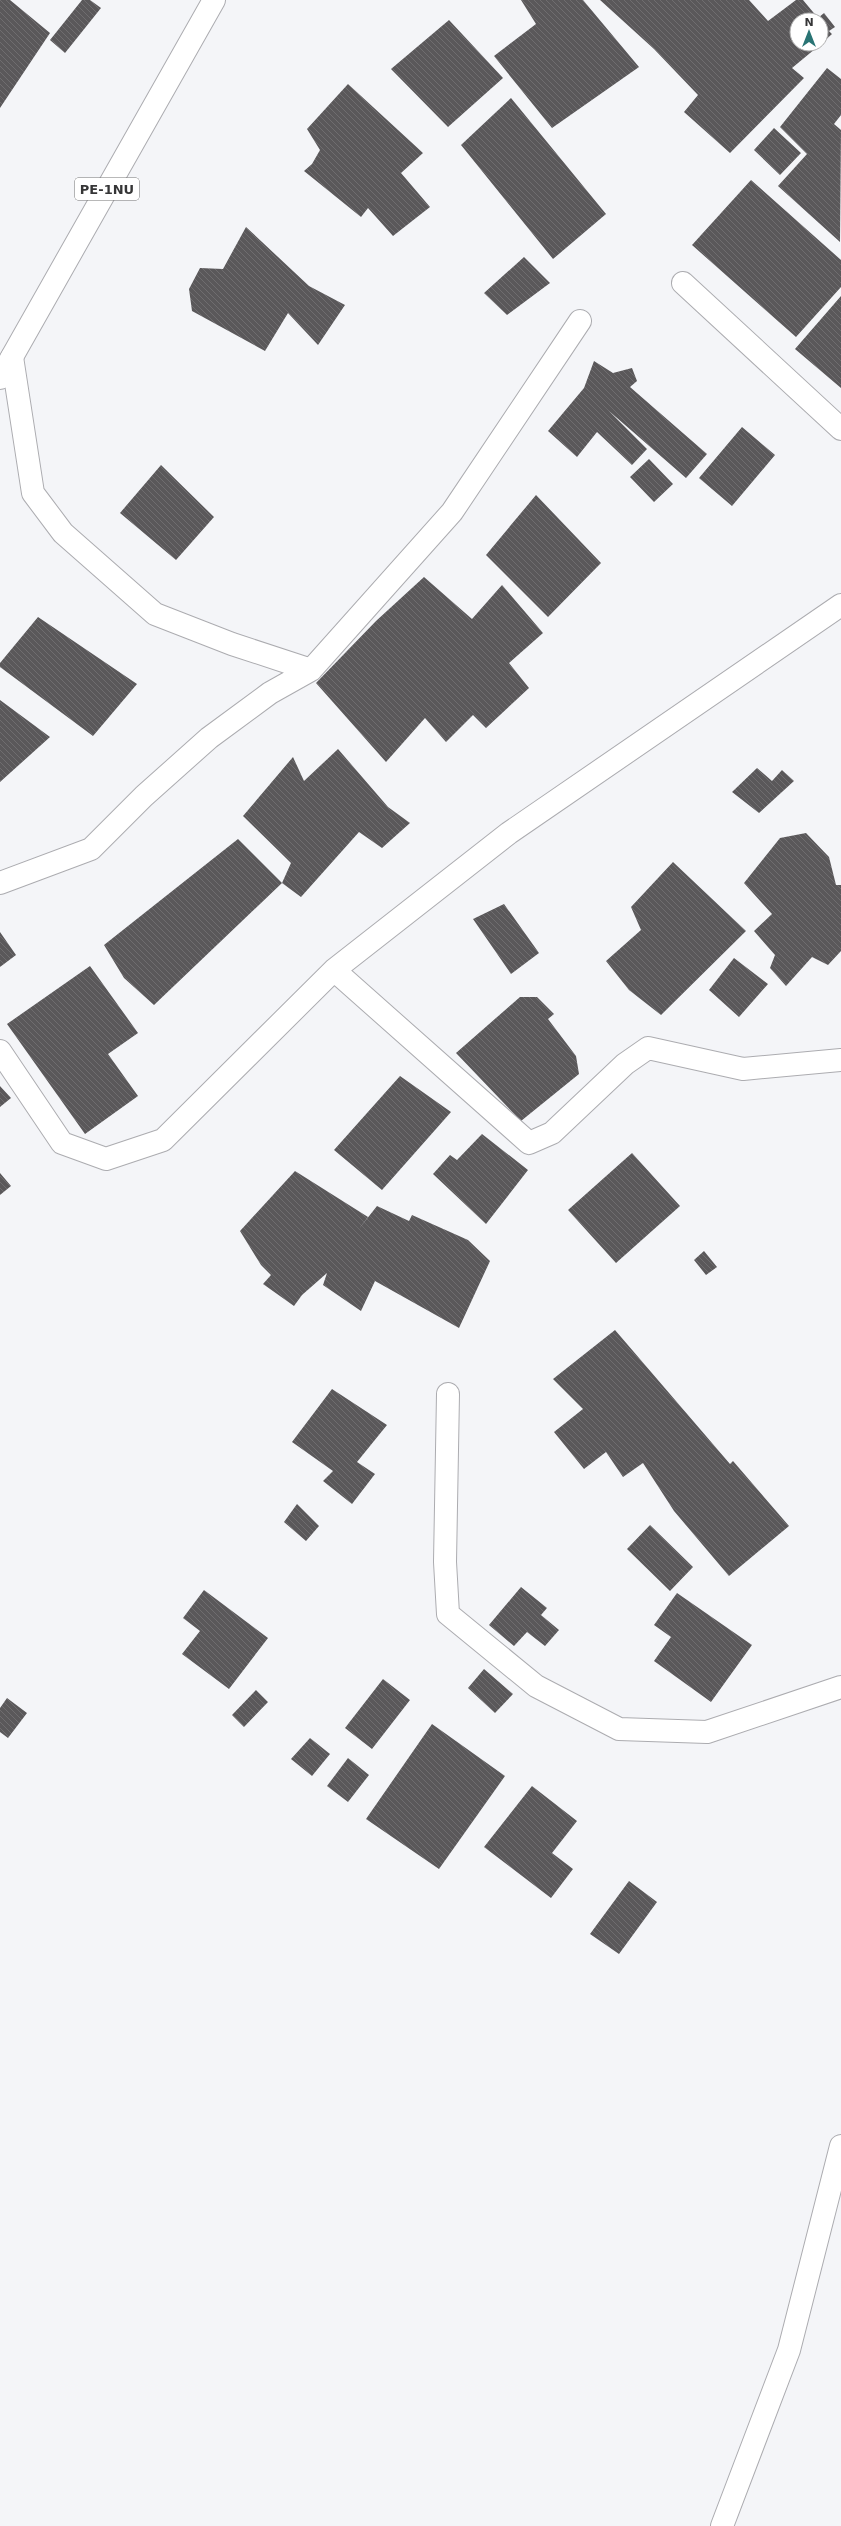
<svg xmlns="http://www.w3.org/2000/svg" width="841" height="2526" font-family="'DejaVu Sans',sans-serif">
	<style>
		.building { fill: url(#building-back-hatch) }
		.lines { fill: none; stroke-linecap: round; stroke-linejoin: round }
		.minor-casing { stroke: #acacb0; stroke-width: 24 }
		.secondary-casing { stroke: #acacb0; stroke-width: 24 }
		.primary-casing { stroke: #acacb0; stroke-width: 24 }
		.minor { stroke: #fff; stroke-width: 22 }
		.secondary { stroke: #fff; stroke-width: 22 }
		.primary { stroke: #fff; stroke-width: 22 }
		.labels { text-anchor: middle; dominant-baseline: central; stroke-width: 4; stroke-linejoin: round; paint-order: stroke }
		.shield { fill: #fff; stroke: #727273; stroke-width: 1 }
		.shield-label { font-size: 13px; font-weight: bold; fill: #363637 }
	</style>
	<defs>
		<pattern id="building-back-hatch" width="6" height="6" patternUnits="userSpaceOnUse"><rect width="6" height="6" fill="#5a585a"/><path d="M-1 5l2 2M0 0l6 6M5-1l2 2" fill="none" stroke="#6f6d6f"/></pattern>
	</defs>
	<rect width="100%" height="100%" fill="#f4f5f8"/>
	<!-- building -->
	<path class="building" d="M0,0H10L50,33L0,108Z
		M82,0H90L101,8L65,53L50,40Z
		M521,0H583L639,67L552,128L494,56L536,24Z
		M600,0H749L768,21L796,0H803L818,18L824,13L835,27L829,31L832,34L821,44V20H797V44H821L792,68L804,78L730,153L684,112L698,95L654,49Z
		M449,20L503,78L448,127L391,69Z
		M827,68L841,79V115L834,124L841,130L840,242L778,186L807,154L780,127Z
		M348,84L423,153L401,173L430,207L393,236L368,208L361,217L304,171L312,164L320,150L307,129Z
		M511,98L606,214L553,259L461,145Z
		M774,128L801,153L780,175L754,150Z
		M751,180L841,260V287L796,337L692,245Z
		M246,227L309,286L345,305L318,345L288,313L265,351L192,311L189,289L200,268L223,269Z
		M524,257L550,283L507,315L484,293Z
		M841,296V388L795,349Z
		M594,361L613,373L632,368L637,381L630,387L707,454L686,478L609,411L647,449L632,465L597,432L577,457L548,431L584,388Z
		M742,427L775,455L732,506L699,478Z
		M649,459L673,484L654,502L630,477Z
		M161,465L214,517L176,560L120,513Z
		M536,495L601,563L548,617L486,555Z
		M424,577L472,619L502,585L543,633L509,663L529,688L486,728L473,715L446,742L425,718L386,762L316,683L376,621Z
		M38,617L137,684L93,736L0,667V663Z
		M0,700L50,737L0,782Z
		M338,749L388,807L410,823L382,848L359,832L301,897L282,883L291,863L243,816L293,757L304,781Z
		M757,768L772,781L782,770L794,781L759,813L732,792Z
		M806,833L829,857L836,885H841V951L828,965L812,957L786,986L770,968L775,955L754,931L772,914L744,883L780,838Z
		M238,839L282,883L154,1005L124,978L104,945Z
		M673,862L746,931L661,1015L629,990L606,961L641,930L631,907Z
		M504,904L539,953L511,974L473,919Z
		M0,932L16,955L0,967Z
		M734,958L768,984L739,1017L709,990Z
		M90,966L138,1033L108,1054L138,1096L85,1134L7,1024Z
		M520,997H537L554,1014L548,1019L576,1056L579,1074L521,1121L456,1053Z
		M400,1076L451,1112L382,1190L334,1150Z
		M0,1086L11,1098L0,1107Z
		M482,1134L528,1170L486,1224L433,1174L450,1155L457,1160Z
		M632,1153L680,1206L616,1263L568,1210Z
		M295,1171L368,1217L358,1230L377,1206L409,1221L412,1215L468,1240L490,1261L459,1328L375,1281L361,1311L323,1285L327,1273L302,1295L294,1306L263,1284L271,1275L261,1265L240,1231Z
		M0,1173L11,1186L0,1195Z
		M704,1251L717,1267L706,1275L694,1260Z
		M615,1330L730,1464L733,1461L789,1526L729,1576L674,1511L643,1463L623,1477L606,1452L584,1469L554,1432L583,1409L553,1379Z
		M332,1389L387,1425L357,1462L375,1474L352,1504L323,1481L333,1471L292,1442Z
		M297,1504L319,1526L306,1541L284,1522Z
		M650,1525L693,1567L670,1591L627,1549Z
		M521,1587L547,1608L541,1615L559,1630L545,1646L527,1632L514,1646L489,1625Z
		M204,1590L268,1638L229,1689L182,1654L200,1631L183,1618Z
		M677,1593L752,1645L711,1702L654,1661L671,1637L654,1625Z
		M484,1669L513,1694L495,1713L468,1688Z
		M383,1679L410,1700L372,1749L345,1728Z
		M256,1690L268,1702L244,1727L232,1715Z
		M7,1698L27,1713L8,1738L0,1732V1708Z
		M432,1724L505,1776L439,1869L366,1819Z
		M310,1738L330,1754L312,1776L291,1759Z
		M348,1758L369,1775L348,1802L327,1786Z
		M532,1786L577,1821L552,1853L573,1869L551,1898L484,1847Z
		M629,1881L657,1902L619,1954L590,1934Z"/>
	<g class="lines">
		<!-- minor casing -->
		<g class="minor-casing">
			<path id="minor" d="M683,283L841,429
				M12,357L33,493L63,533L155,614L232,644L311,670
				M0,883L91,849L144,796L209,738L270,693L311,670L452,512L580,321
				M334,970L529,1143L552,1133L625,1064L648,1048L743,1069L841,1060
				M0,1051L62,1143L106,1159L163,1140L334,970L509,833L841,605
				M448,1394L445,1562L448,1614L536,1686L619,1729L707,1732L841,1687"/>
		</g>
		<!-- secondary casing -->
		<g class="secondary-casing">
			<path id="secondary" d="M722,2526L789,2350L841,2146"/>
		</g>
		<!-- primary casing -->
		<g class="primary-casing">
			<path id="primary" d="M0,378L214,0"/>
		</g>
		<!-- minor -->
		<use href="#minor" class="minor"/>
		<!-- secondary -->
		<use href="#secondary" class="secondary"/>
		<!-- primary -->
		<use href="#primary" class="primary"/>
	</g>
	<g class="labels">
		<!-- shield labels -->
		<rect class="shield" x="75" y="178" width="64" height="22" rx="3"/>
		<g class="shield-label">
			<text x="107" y="189">PE-1NU</text>
		</g>
	</g>
	<!-- north arrow -->
	<g transform="translate(809 32)"><circle r="19" fill="#ffffff" stroke="#afafaf"/>
	<path d="M0-3L7 15L0 10L-7 15Z" fill="#297474"/>
	<text y="-6" font-size="11" font-weight="bold" text-anchor="middle" fill="#363637">N</text>
	</g>
</svg>
